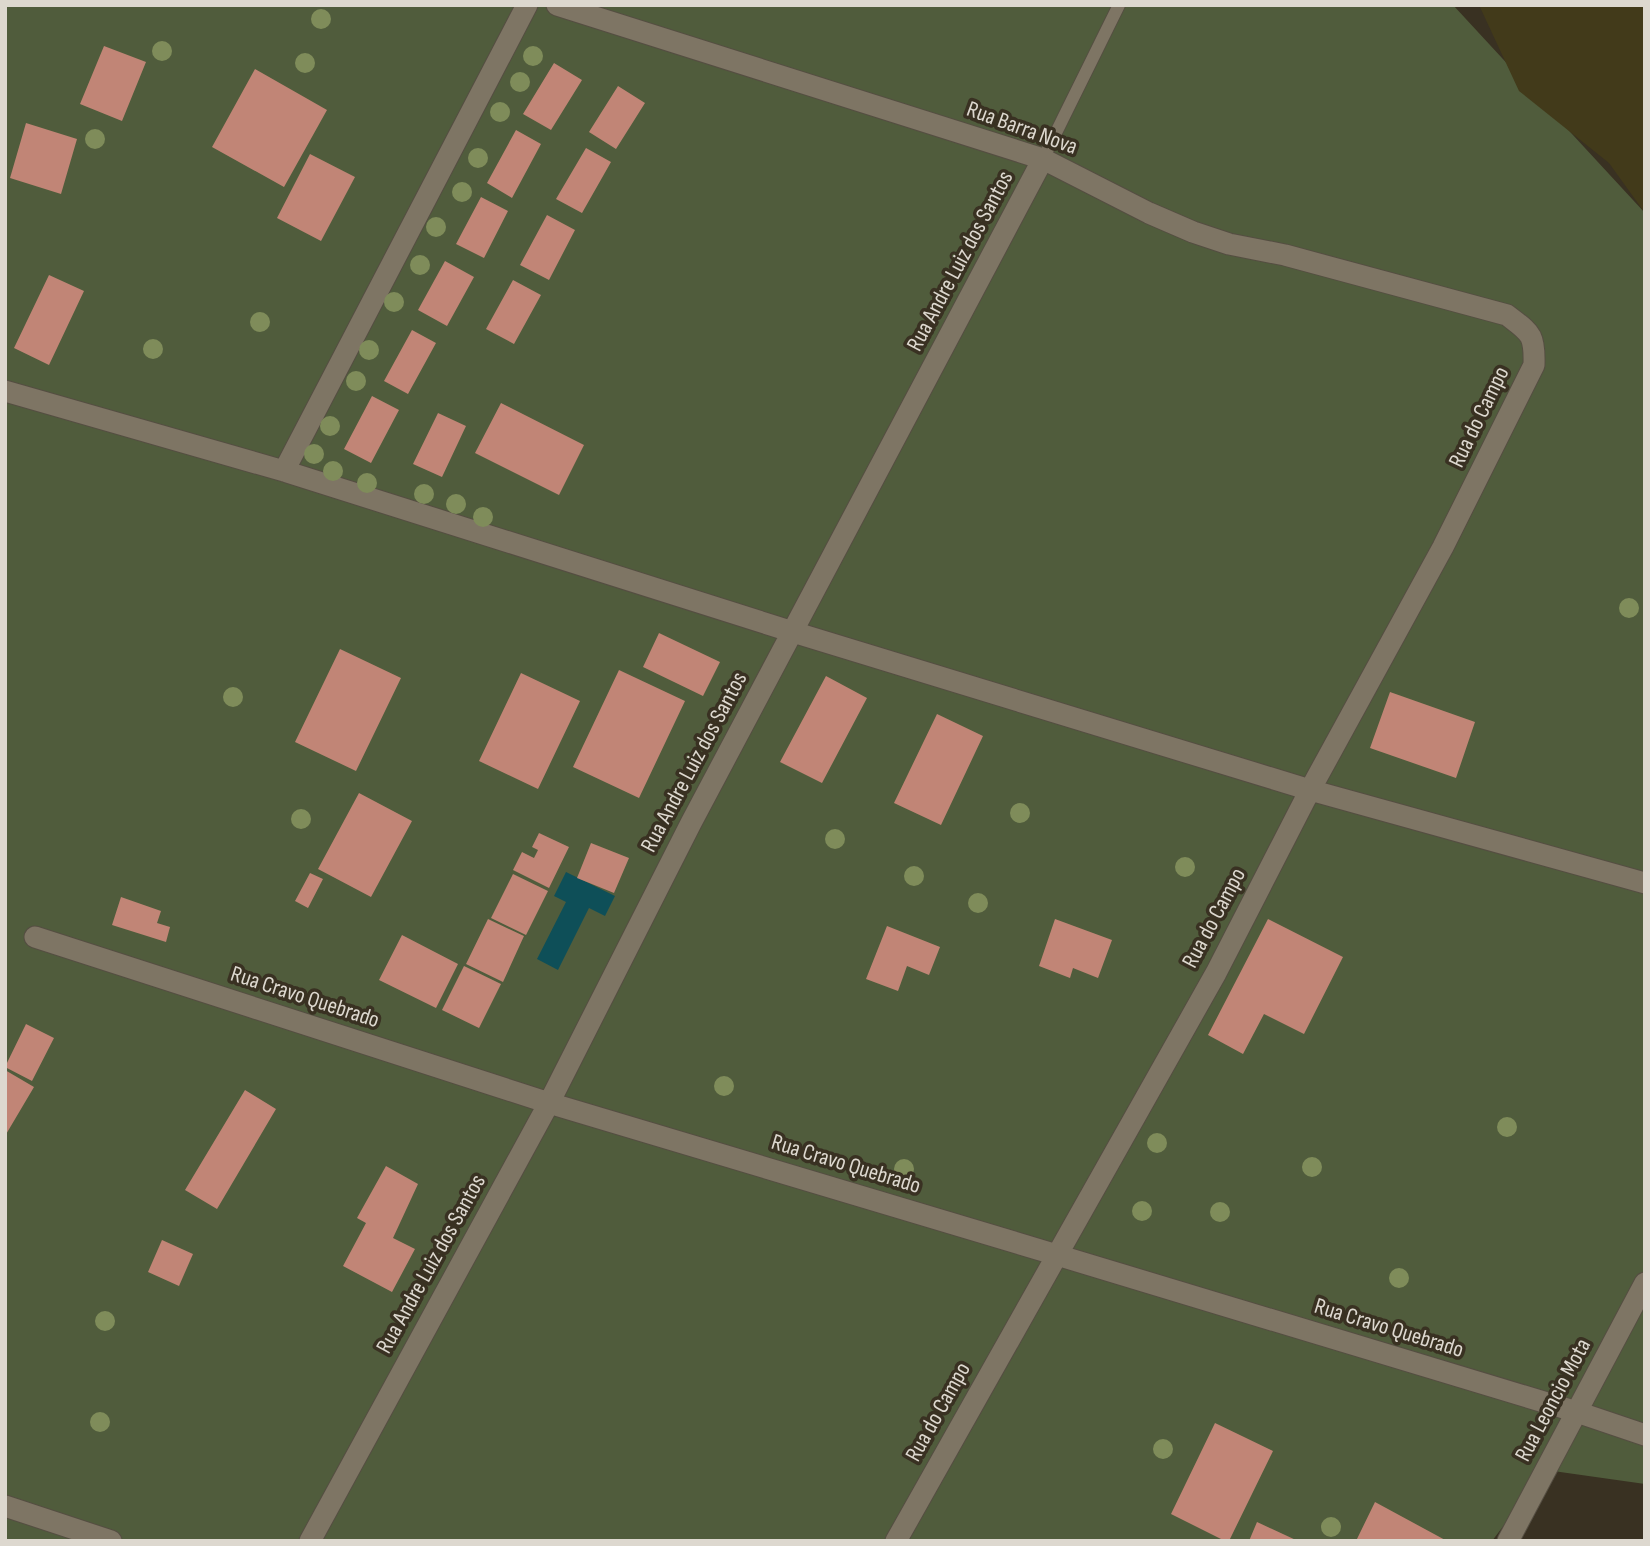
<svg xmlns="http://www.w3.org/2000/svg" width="1650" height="1546" font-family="'Sofia Sans Condensed',sans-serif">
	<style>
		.green { fill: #505c3c }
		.sand { fill: #423a1a }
		.water { fill: #0e4f58 }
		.building { fill: #c18576 }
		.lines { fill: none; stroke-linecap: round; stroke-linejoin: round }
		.service-casing { stroke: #554e42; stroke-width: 14 }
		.minor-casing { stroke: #554e42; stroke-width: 23 }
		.service { stroke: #7e7564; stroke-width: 12 }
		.minor { stroke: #7e7564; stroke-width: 21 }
		.tree { fill: #7f8c5a }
		.labels { text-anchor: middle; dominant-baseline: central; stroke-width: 7; stroke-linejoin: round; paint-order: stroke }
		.street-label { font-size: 23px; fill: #ddd8cf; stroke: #393122 }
	</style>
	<rect width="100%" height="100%" fill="#393122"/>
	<!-- green -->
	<path class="green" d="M5,5H1453L1645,213V1484L1546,1470L1492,1541H5Z"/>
	<!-- sand -->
	<path class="sand" d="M1479,5H1645V213L1609,163L1519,91Z"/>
	<!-- water -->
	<path class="water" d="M566,872L615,896L605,916L589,908L558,970L537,959L566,902L554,896Z"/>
	<!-- building -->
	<path class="building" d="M104,46L146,62L122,121L80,104Z
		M554,63L582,80L551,130L523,114Z
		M255,69L327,110L284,187L212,147Z
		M618,86L645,103L616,149L589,132Z
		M26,123L77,139L61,194L10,178Z
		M516,130L541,144L512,198L487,183Z
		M586,148L611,162L582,213L556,199Z
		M310,154L355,177L321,241L277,218Z
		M481,197L508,211L484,258L456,244Z
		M547,215L575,230L549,280L520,265Z
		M445,261L474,277L447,326L418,310Z
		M49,275L84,291L49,365L14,348Z
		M513,280L541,295L514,344L486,329Z
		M412,330L436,343L408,394L384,381Z
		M372,396L399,410L371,463L344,449Z
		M501,403L584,445L559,495L475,453Z
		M438,413L466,426L442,477L413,464Z
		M659,633L720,662L703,696L643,667Z
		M340,649L401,678L356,771L295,742Z
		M619,670L685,701L639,798L573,767Z
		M521,673L580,701L538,789L479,761Z
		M826,676L867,698L822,783L780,762Z
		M1390,692L1475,722L1456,778L1370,748Z
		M937,714L983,736L941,825L894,803Z
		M359,793L412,821L371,897L318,869Z
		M539,833L569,847L549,888L513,870L522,852L534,858L538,850L532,847Z
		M591,843L629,858L614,893L577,878Z
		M310,873L323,879L308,908L295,901Z
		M513,874L548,891L526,935L491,918Z
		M121,897L161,911L157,923L170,927L166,942L112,925Z
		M488,919L524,936L503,982L466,964Z
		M1055,919L1112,940L1098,978L1073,968L1070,978L1039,966Z
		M1268,919L1343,957L1304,1034L1264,1014L1243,1054L1208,1035Z
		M887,926L940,947L929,975L907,966L898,991L866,979Z
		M402,935L458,964L436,1008L379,980Z
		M464,966L501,984L479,1028L442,1010Z
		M26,1024L54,1038L32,1081L5,1067Z
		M5,1070L34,1087L5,1136Z
		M245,1090L276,1109L217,1209L185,1190Z
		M386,1166L418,1184L393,1238L415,1249L392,1292L343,1266L366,1223L357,1218Z
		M162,1240L193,1254L179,1286L148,1272Z
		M1215,1423L1273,1451L1229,1541H1225L1171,1514Z
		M1375,1502L1447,1541H1356Z
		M1257,1522L1298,1541H1249Z"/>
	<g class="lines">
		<!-- service casing -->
		<g class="service-casing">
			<path id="service" d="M1043,159L1119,5"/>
		</g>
		<!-- minor casing -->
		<g class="minor-casing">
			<path id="minor" d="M557,5L1043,159L1149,213L1193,232L1229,244L1285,255L1507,315C1530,333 1535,333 1534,365L1443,547L1310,790L1216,973L896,1541
				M5,391L284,471L793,632L1310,790L1645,883
				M284,471L527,5
				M35,937L549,1103L1057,1255L1577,1412L1645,1435
				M5,1506L111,1541
				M310,1541L549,1103L691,823L1043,159
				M1508,1541L1645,1283"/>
		</g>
		<!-- service -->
		<use href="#service" class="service"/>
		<!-- minor -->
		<use href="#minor" class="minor"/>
	</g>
	<!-- trees -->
	<g class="tree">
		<circle cx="321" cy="19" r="10"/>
		<circle cx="162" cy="51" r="10"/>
		<circle cx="533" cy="56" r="10"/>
		<circle cx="305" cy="63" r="10"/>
		<circle cx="520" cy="82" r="10"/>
		<circle cx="500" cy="112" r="10"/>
		<circle cx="95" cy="139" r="10"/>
		<circle cx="478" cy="158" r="10"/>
		<circle cx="462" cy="192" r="10"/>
		<circle cx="436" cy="227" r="10"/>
		<circle cx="420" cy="265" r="10"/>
		<circle cx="394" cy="302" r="10"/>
		<circle cx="260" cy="322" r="10"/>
		<circle cx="153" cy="349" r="10"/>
		<circle cx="369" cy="350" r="10"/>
		<circle cx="356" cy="381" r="10"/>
		<circle cx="330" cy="426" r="10"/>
		<circle cx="314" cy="454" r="10"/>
		<circle cx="333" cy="471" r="10"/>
		<circle cx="367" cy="483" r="10"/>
		<circle cx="424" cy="494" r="10"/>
		<circle cx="456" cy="504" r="10"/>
		<circle cx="483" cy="517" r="10"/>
		<circle cx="1629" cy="608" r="10"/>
		<circle cx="233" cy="697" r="10"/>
		<circle cx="1020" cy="813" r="10"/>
		<circle cx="301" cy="819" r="10"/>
		<circle cx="835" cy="839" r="10"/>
		<circle cx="1185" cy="867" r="10"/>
		<circle cx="914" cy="876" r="10"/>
		<circle cx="978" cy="903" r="10"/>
		<circle cx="724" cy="1086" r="10"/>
		<circle cx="1507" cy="1127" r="10"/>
		<circle cx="1157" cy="1143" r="10"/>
		<circle cx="1312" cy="1167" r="10"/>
		<circle cx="904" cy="1169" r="10"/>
		<circle cx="1142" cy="1211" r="10"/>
		<circle cx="1220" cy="1212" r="10"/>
		<circle cx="1399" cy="1278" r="10"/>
		<circle cx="105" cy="1321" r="10"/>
		<circle cx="100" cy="1422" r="10"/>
		<circle cx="1163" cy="1449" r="10"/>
		<circle cx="1331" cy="1527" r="10"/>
	</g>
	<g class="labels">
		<!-- street labels -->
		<g class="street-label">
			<text transform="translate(1022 128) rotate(20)">Rua Barra Nova</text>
			<text transform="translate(960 261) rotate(-62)">Rua Andre Luiz dos Santos</text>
			<text transform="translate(1479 417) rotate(-64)">Rua do Campo</text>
			<text transform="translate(694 762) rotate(-62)">Rua Andre Luiz dos Santos</text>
			<text transform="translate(1214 918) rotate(-62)">Rua do Campo</text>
			<text transform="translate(305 997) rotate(18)">Rua Cravo Quebrado</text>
			<text transform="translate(846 1164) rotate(17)">Rua Cravo Quebrado</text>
			<text transform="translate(431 1264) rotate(-61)">Rua Andre Luiz dos Santos</text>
			<text transform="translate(1389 1328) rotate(17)">Rua Cravo Quebrado</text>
			<text transform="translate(1553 1400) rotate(-62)">Rua Leoncio Mota</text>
			<text transform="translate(938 1412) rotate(-61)">Rua do Campo</text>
		</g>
	</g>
	<!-- border -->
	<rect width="1650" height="1546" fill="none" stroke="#ddd8cf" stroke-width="14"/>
</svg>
